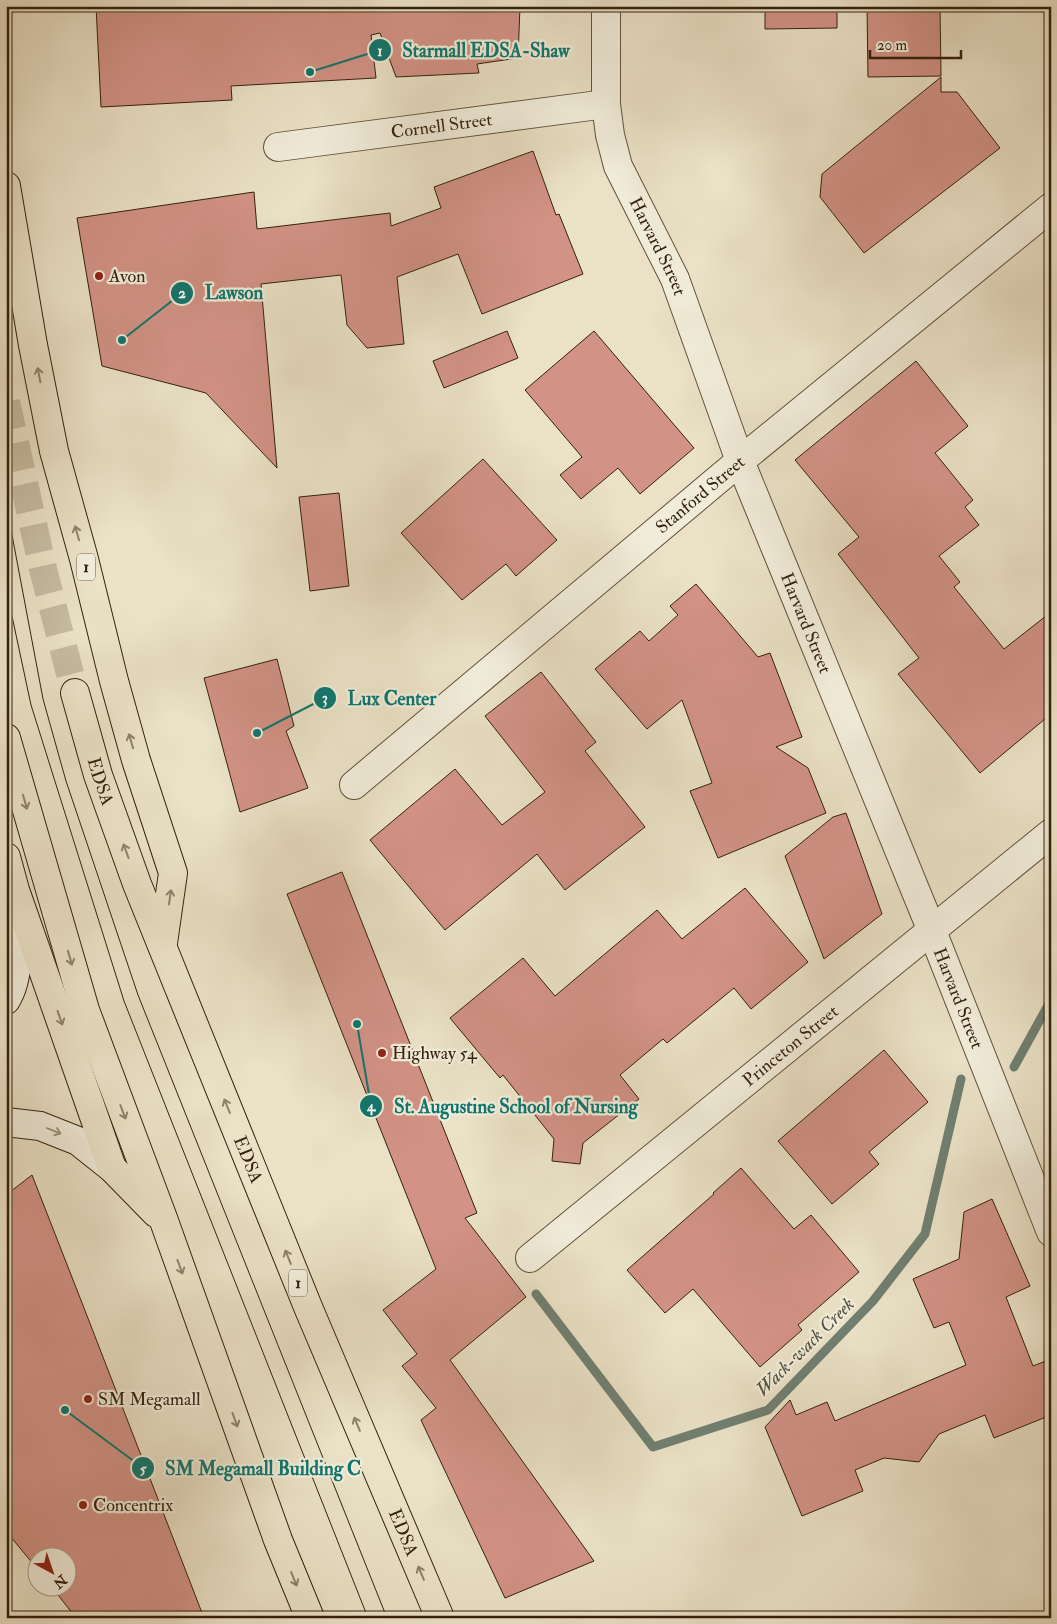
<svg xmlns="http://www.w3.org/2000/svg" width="1057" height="1624" font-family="'IM FELL Double Pica',serif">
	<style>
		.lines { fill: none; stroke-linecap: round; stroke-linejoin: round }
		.stream { stroke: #707f71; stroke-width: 9 }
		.building { fill: #d29285; stroke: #34210d }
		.trunk-tunnel { stroke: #c6bba1; stroke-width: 28; stroke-dasharray: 28 14; stroke-linecap: butt }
		.minor-casing { stroke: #62513b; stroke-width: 30 }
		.secondary-casing { stroke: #34210d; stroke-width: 30 }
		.trunk-casing { stroke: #34210d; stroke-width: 30 }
		.minor { stroke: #f1ecda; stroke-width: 28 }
		.secondary { stroke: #f1ecda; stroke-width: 28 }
		.trunk { stroke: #eae1c6; stroke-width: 28 }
		.tram { stroke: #34210d; stroke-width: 1 }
		.oneway { stroke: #8f816a }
		.oneway2 { stroke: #9c917e }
		.poi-dot { fill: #8f2418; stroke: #f1ecda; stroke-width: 2 }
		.labels { text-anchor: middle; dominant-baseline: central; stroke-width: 4.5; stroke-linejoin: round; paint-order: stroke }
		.shield { fill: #f1ecda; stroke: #6d5e4a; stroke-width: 1 }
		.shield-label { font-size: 16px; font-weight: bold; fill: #34210d }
		.street-label { font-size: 18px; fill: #34210d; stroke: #f1ecda }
		.poi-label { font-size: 18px; fill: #34210d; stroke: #f1ecda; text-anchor: start }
		.water-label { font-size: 19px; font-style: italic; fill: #52503f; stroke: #f1ecda }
		.leader { fill: none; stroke: #0f766e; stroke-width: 2 }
		.callout-dot { fill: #0f766e; stroke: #f1ecda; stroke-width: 2 }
		.mark-label { font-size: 15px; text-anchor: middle; font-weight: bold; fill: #fff }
		.callout-label { font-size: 19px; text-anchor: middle; font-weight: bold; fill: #0f766e; stroke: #f1ecda; stroke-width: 4.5; stroke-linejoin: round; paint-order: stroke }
	</style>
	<rect width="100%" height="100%" fill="#eae1c6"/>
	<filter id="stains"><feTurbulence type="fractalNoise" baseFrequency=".004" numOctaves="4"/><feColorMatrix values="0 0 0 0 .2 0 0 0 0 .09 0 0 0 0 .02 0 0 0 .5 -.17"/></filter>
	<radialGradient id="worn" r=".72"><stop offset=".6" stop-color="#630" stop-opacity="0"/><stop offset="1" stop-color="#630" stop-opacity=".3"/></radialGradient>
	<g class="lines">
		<!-- stream -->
		<path class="stream" d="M1014,1067L1051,1000
			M536,1294L653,1447L768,1410L873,1301L925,1234L961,1079"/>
	</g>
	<!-- building -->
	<path class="building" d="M96,6H520L518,58L477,64L479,73L396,77L380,33L371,35L376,78L231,86L232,100L101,107Z
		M765,6H837V28L765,29Z
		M867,6H940L941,76L868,77Z
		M941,77V92H957L1000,148L864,253L820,197L822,174Z
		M533,151L556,215L559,214L583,274L482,314L458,254L397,277L404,344L367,348L347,325L341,275L261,284L277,468L206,393L102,366L77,218L254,192L257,229L390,213L391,226L441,208L434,187Z
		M507,331L518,358L444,388L433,361Z
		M594,331L694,448L640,494L618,468L581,499L560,475L582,457L525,390Z
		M916,361L968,426L935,453L973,500L965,507L979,525L939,556L960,582L954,587L1004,649L1051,612V714L980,773L898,674L919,658L838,554L859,537L795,460Z
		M483,459L557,540L516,576L506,564L462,600L401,533Z
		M339,493L349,586L310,591L299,497Z
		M696,584L758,657L770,653L802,737L776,747L808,768L826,813L718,858L690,791L712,783L682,700L647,729L595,669L640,631L649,641L678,615L670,606Z
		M277,659L294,726L286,731L308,788L240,812L204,678Z
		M541,672L596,742L585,751L645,827L565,890L537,854L445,930L370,840L455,769L502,825L545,792L485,716Z
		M846,813L882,914L824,959L785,856L833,817Z
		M342,872L477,1213L465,1218L526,1297L450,1360L594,1561L505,1598L421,1420L436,1408L402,1366L417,1354L383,1310L436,1269L287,894Z
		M745,888L808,962L751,1009L734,988L667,1043L663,1039L620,1075L639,1099L583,1143L580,1164L552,1161L554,1139L503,1075L500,1078L450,1018L523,958L555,996L657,910L682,939Z
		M884,1050L928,1102L869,1152L879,1164L832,1204L778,1141Z
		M741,1168L794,1229L811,1215L859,1272L798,1325L802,1330L760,1367L693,1289L665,1313L627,1270L714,1194L713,1193Z
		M32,1175L84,1308L204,1618H76L51,1586H68V1556H38V1570L6,1531V1195Z
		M992,1199L1030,1286L1006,1297L1033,1366L1051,1359V1415L994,1438L985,1415L939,1434L919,1462L884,1458L855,1470L863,1491L802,1516L765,1427L790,1400L796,1415L827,1402L835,1421L966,1365L949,1322L934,1328L913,1279L959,1259L964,1212Z"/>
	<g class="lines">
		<!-- trunk-tunnel -->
		<path class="trunk-tunnel" d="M6,402L43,569L75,693"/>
		<!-- minor casing -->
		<g class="minor-casing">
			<g id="minor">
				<path id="s1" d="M606,6V104L610,135L618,166L675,279L740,461L932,931L1051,1232"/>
				<path id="s2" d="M278,147L606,104"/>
				<path id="s3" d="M354,785L740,461L1051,207"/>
				<path id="s4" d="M530,1258L1051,833"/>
			</g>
		</g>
		<!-- secondary casing -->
		<g class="secondary-casing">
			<path id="secondary" d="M6,1000C23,973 16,927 15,896
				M6,1122L40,1126L78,1141L112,1168"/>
		</g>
		<!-- trunk casing -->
		<g class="trunk-casing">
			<g id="trunk">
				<path d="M6,186L33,345L54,451L84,559L114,681L136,760L173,873L163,943"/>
				<path id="s5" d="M75,693L98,775L137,884L308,1307L440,1618"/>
				<path d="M6,738L85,1010L164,1221L278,1540L310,1618"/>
				<path d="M6,857L15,890L112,1168L156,1213"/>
			</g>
		</g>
		<!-- minor -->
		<use href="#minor" class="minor"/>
		<!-- secondary -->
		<use href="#secondary" class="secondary"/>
		<!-- trunk -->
		<use href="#trunk" class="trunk"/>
		<!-- tram -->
		<path class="tram" d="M6,503L43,699L66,781L138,995L387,1618
			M6,588L31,705L124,1001L368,1618"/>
	</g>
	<!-- one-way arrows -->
	<defs><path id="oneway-shaft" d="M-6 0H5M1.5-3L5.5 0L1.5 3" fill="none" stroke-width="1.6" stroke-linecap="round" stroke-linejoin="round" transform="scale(1.25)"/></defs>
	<g class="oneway">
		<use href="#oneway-shaft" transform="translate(39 375) rotate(-101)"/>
		<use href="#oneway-shaft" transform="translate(77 533) rotate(-106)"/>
		<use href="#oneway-shaft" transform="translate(131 741) rotate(-106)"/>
		<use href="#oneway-shaft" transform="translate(25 802) rotate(74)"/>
		<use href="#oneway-shaft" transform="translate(126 851) rotate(-110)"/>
		<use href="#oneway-shaft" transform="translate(170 897) rotate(-82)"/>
		<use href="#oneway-shaft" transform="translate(70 958) rotate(74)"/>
		<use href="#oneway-shaft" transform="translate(60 1018) rotate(71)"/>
		<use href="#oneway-shaft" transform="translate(227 1106) rotate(-112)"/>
		<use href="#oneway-shaft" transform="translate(123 1112) rotate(69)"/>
		<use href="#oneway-shaft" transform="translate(288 1257) rotate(-112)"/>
		<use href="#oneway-shaft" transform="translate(180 1267) rotate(70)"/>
		<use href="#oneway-shaft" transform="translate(235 1420) rotate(70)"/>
		<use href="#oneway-shaft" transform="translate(357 1424) rotate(-113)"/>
		<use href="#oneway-shaft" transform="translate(421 1573) rotate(-113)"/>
		<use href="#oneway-shaft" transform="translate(294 1579) rotate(68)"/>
	</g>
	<use class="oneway2" href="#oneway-shaft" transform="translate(54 1131) rotate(22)"/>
	<!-- markers -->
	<g class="poi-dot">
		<circle cx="99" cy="276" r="5"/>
		<circle cx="382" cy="1053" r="5"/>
		<circle cx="88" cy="1399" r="5"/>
		<circle cx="83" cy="1505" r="5"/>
	</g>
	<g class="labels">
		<!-- shield labels -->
		<g class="shield">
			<rect x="77" y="553.5" width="18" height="27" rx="4"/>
			<rect x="289" y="1269.5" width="18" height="27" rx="4"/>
		</g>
		<g class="shield-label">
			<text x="86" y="567">1</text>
			<text x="298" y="1283">1</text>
		</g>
		<!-- street labels -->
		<g class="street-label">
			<text stroke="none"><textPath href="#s2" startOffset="165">Cornell Street</textPath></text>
			<text stroke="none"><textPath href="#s1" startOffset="251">Harvard Street</textPath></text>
			<text stroke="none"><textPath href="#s3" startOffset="452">Stanford Street</textPath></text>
			<text stroke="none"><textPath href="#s1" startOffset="656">Harvard Street</textPath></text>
			<text stroke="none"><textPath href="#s5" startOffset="92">EDSA</textPath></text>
			<text stroke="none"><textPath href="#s1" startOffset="1061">Harvard Street</textPath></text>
			<text stroke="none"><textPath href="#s4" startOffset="336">Princeton Street</textPath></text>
			<text stroke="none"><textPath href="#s5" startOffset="498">EDSA</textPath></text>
			<text stroke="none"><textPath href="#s5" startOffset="902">EDSA</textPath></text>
		</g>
		<!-- poi labels -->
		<g class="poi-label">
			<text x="109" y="276">Avon</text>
			<text x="392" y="1053">Highway 54</text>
			<text x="98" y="1399">SM Megamall</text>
			<text x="93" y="1505">Concentrix</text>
		</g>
		<!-- water labels -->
		<g class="water-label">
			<text transform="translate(805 1347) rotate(-45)">Wack-wack Creek</text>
		</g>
	</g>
	<!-- callouts -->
	<path class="leader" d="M310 72L380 50M122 340L182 293M257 733L325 698M357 1024L371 1106M65 1410L143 1468"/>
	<g class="callout-dot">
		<circle cx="310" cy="72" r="5"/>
		<circle cx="122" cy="340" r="5"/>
		<circle cx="257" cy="733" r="5"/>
		<circle cx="357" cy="1024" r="5"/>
		<circle cx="65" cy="1410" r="5"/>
		<circle cx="380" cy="50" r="12"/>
		<circle cx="182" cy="293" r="12"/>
		<circle cx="325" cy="698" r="12"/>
		<circle cx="371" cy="1106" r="12"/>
		<circle cx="143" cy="1468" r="12"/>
	</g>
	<g class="mark-label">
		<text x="380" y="56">1</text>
		<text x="182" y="298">2</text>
		<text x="325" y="703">3</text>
		<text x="371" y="1111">4</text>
		<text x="143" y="1474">5</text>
	</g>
	<g class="callout-label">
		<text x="486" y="57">Starmall EDSA-Shaw</text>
		<text x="234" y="299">Lawson</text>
		<text x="392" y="705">Lux Center</text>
		<text x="516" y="1113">St. Augustine School of Nursing</text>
		<text x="263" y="1475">SM Megamall Building C</text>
	</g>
	<!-- margin -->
	<rect width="1057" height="1624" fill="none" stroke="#eae1c6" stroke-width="25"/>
	<rect x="8" y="8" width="1042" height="1609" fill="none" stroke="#34210d" stroke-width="2.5"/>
	<rect x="12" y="12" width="1032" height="1599" fill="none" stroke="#34210d"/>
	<!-- north arrow -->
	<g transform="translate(52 1572) rotate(140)"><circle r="24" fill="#f1ecda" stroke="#a59b88"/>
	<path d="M0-4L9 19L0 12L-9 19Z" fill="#8f2418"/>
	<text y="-8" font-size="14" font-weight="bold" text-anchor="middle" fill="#34210d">N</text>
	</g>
	<!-- scale -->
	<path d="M870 50v8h91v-8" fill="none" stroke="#34210d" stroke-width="2.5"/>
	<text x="877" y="50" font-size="15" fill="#34210d" stroke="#f1ecda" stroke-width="4" paint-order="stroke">20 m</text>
	<rect width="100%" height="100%" filter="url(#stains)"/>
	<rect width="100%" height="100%" fill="url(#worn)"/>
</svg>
